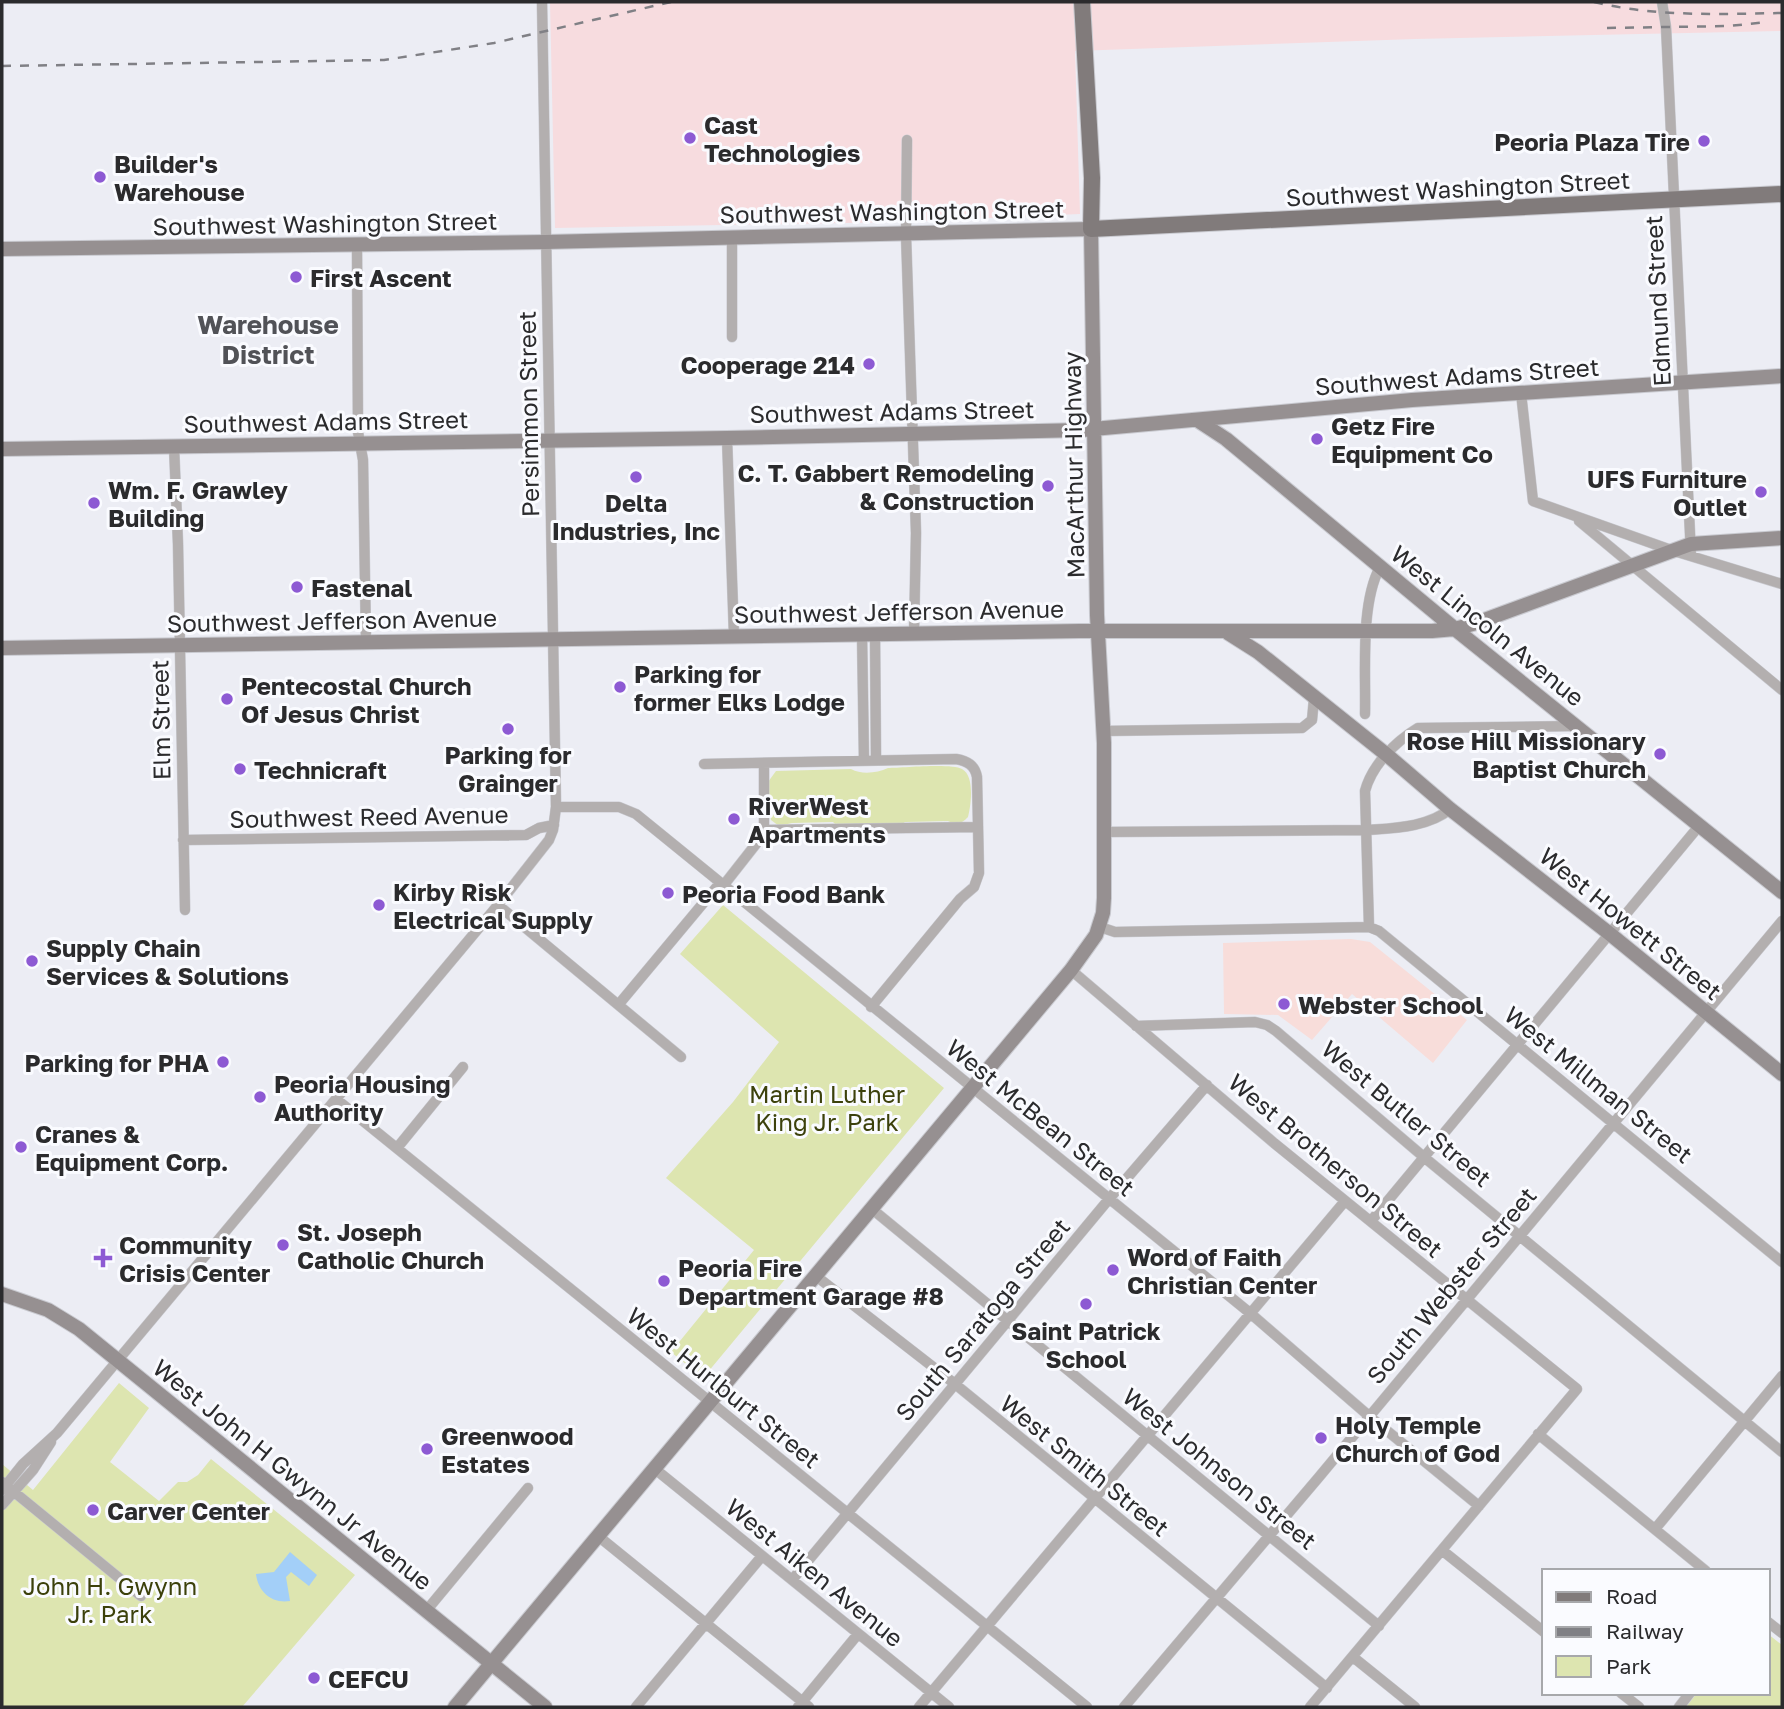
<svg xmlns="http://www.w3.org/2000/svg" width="1784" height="1709" font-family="'Golos Text',sans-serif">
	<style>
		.industrial { fill: #f7dcdf }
		.education { fill: #f8ddda }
		.green { fill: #dde5b0 }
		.water { fill: #a3cff8 }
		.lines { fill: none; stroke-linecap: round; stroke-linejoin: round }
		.street-casing { stroke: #c9cad0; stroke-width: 11 }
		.secondary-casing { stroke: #c9cad0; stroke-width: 16 }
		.primary-casing { stroke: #c9cad0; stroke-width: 18 }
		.street { stroke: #b3afaf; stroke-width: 10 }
		.secondary { stroke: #969091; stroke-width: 14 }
		.primary { stroke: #817b7b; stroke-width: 16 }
		.rail { stroke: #808085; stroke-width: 2.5; stroke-dasharray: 9 9; stroke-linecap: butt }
		.poi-dot { fill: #8d5ad3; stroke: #fafbff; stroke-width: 2.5 }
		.labels { text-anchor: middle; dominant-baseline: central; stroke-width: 6; stroke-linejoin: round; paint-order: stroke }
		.poi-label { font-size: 24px; font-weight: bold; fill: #2b2b2d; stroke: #fafbff; text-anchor: start }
		.street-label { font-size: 24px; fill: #2b2b2d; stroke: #fafbff }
		.park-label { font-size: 24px; fill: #3c410b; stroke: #fafbff }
		.neighbourhood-label { font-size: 26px; font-weight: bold; fill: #515257; stroke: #fafbff }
	</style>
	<rect width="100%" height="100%" fill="#ecedf4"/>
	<!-- industrial -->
	<path class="industrial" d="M550,2H1782V31L1415,39L1075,51L1080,214L900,222L555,228Z"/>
	<!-- education -->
	<path class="education" d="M1351,939L1370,942L1467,1020L1433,1063L1352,994L1312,1040L1278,1015L1224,1014L1223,943Z"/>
	<!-- green -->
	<path class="green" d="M888,768C902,768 951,763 962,769C975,776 971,805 968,817C962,824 956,825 948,821L905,822L901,825L837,826L833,822L792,823L779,826L771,820L768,782L776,771L851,769C862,775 877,773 888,768Z
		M723,905L944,1088L703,1378L671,1352L754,1250L666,1178L733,1102L779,1042L680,954Z
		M119,1383L149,1408L110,1462L159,1501L178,1482H187L198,1475L211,1459L355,1575L242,1707H2V1464L33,1490Z
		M1768,1634L1782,1645V1707H1686L1697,1693H1768Z"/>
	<!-- water -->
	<path class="water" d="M290,1552L317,1575L309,1586L291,1572L286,1577L290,1601C272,1604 258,1592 256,1574L274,1572Z"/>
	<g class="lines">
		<!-- street casing -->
		<g class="street-casing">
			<path id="street" d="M1662,2L1666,27L1691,555
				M907,140L906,235L916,533L914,633
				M732,237V337
				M357,246L358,432L363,460L366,642
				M1521,393L1533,501L1671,550L1782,584
				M727,438L734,636
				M174,446L178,544L185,910
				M1579,521L1782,690
				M862,634L864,761
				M875,634L876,760
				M1365,714C1366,671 1360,604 1380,567
				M1103,731L1302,728L1312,720L1314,698
				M704,764L956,759C967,761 975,765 977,777L979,873L974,887L960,899L871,1007
				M556,807H619L636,814L1250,1313L1369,1416L1479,1506
				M764,830L978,827
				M1103,832L1368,830C1394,828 1429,827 1450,809
				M183,840L526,835L539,828L554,825
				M723,886L756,844L764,830V763
				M498,905L681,1057
				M1100,927L1115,932L1369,927L1379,931L1782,1262
				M1369,927L1365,791C1372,765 1395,742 1418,728L1576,726
				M1071,970L1274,1143L1577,1389L1310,1707
				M619,1004L720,883
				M1136,1026L1255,1022L1267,1025L1276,1031L1425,1158L1782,1452
				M336,1099L1087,1707
				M397,1148L463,1067
				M872,1209L1379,1626
				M1371,1221L1699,826
				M816,1276L955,1384L1327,1688
				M1538,1434L1706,1571
				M655,1469L949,1707
				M2,1482L141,1596
				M2,1490L23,1464L57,1433L498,905L549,840L553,830L556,807L542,2
				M2,1505L33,1470L51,1442
				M1655,1529L1782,1376
				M598,1536L809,1707
				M1443,1551L1544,1632
				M792,1580L1109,1199L1207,1085
				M426,1611L528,1488
				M1768,1622L1782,1633
				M1353,1657L1415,1707
				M1621,1693L1639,1707
				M636,1707L762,1556
				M798,1707L858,1634
				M919,1707L1345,1201
				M1124,1707L1319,1477L1782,921
				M1679,1707L1690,1693"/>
		</g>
		<!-- secondary casing -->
		<g class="secondary-casing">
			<path id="secondary" d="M2,249L545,242L1091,229L1097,615L1104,743V898L1103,913L1096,935L1071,970L455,1707
				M1197,420L1226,439L1455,629L1782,892
				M2,449L727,438L1082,430L1412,400L1782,376
				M1228,633L1258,652L1387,755L1450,809L1610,934L1782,1074
				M2,648L1080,631H1432L1455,629L1476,623L1691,544L1782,538
				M2,1294L48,1310L79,1329L545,1707"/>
		</g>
		<!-- primary casing -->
		<g class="primary-casing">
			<path id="primary" d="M1082,2L1092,178L1091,229L1782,194"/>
		</g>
		<!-- street -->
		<use href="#street" class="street"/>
		<!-- secondary -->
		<use href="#secondary" class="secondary"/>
		<!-- primary -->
		<use href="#primary" class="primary"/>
		<!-- rail -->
		<path class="rail" d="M1594,2C1656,17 1719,14 1782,13
			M1607,28L1729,26L1768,22
			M2,66L384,60L494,43L671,2"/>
	</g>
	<!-- markers -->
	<g class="poi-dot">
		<circle cx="690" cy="138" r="7"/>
		<circle cx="1704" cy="141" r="7"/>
		<circle cx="100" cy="177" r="7"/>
		<circle cx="296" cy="277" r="7"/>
		<circle cx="869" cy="364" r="7"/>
		<circle cx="1317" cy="439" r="7"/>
		<circle cx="636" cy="477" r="7"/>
		<circle cx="1048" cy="486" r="7"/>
		<circle cx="1761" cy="492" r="7"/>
		<circle cx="94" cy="503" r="7"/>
		<circle cx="297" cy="587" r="7"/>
		<circle cx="620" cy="687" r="7"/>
		<circle cx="227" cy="699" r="7"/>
		<circle cx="508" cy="729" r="7"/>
		<circle cx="1660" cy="754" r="7"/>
		<circle cx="240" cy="769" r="7"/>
		<circle cx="734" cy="819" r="7"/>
		<circle cx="668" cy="893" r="7"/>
		<circle cx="379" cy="905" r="7"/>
		<circle cx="32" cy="961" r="7"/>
		<circle cx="1284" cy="1004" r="7"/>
		<circle cx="223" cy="1062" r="7"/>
		<circle cx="260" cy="1097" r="7"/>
		<circle cx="21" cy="1147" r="7"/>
		<circle cx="283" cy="1245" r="7"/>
		<path d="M99.5 1247.5h7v7h7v7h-7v7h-7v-7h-7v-7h7z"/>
		<circle cx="1113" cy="1270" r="7"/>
		<circle cx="664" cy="1281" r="7"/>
		<circle cx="1086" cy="1304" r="7"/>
		<circle cx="1321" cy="1438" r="7"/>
		<circle cx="427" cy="1449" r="7"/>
		<circle cx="93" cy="1510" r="7"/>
		<circle cx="314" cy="1678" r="7"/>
	</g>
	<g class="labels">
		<!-- poi labels -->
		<g class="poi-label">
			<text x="704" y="124">Cast<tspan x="704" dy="28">Technologies</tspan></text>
			<text x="1690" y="141" text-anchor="end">Peoria Plaza Tire</text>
			<text x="114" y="163">Builder's<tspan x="114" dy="28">Warehouse</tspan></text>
			<text x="310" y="277">First Ascent</text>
			<text x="855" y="364" text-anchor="end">Cooperage 214</text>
			<text x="1331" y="425">Getz Fire<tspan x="1331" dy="28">Equipment Co</tspan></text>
			<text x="1034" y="472" text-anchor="end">C. T. Gabbert Remodeling<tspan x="1034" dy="28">&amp; Construction</tspan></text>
			<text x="1747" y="478" text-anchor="end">UFS Furniture<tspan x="1747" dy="28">Outlet</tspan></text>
			<text x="108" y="489">Wm. F. Grawley<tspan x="108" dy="28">Building</tspan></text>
			<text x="636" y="502" text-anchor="middle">Delta<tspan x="636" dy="28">Industries, Inc</tspan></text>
			<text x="311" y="587">Fastenal</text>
			<text x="634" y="673">Parking for<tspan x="634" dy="28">former Elks Lodge</tspan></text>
			<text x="241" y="685">Pentecostal Church<tspan x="241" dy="28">Of Jesus Christ</tspan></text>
			<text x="1646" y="740" text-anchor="end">Rose Hill Missionary<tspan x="1646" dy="28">Baptist Church</tspan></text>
			<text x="508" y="754" text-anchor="middle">Parking for<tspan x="508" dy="28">Grainger</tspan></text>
			<text x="254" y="769">Technicraft</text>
			<text x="748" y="805">RiverWest<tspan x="748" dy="28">Apartments</tspan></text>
			<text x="393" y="891">Kirby Risk<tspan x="393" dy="28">Electrical Supply</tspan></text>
			<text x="682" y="893">Peoria Food Bank</text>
			<text x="46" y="947">Supply Chain<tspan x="46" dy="28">Services &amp; Solutions</tspan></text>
			<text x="1298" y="1004">Webster School</text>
			<text x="209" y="1062" text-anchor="end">Parking for PHA</text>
			<text x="274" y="1083">Peoria Housing<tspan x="274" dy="28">Authority</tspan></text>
			<text x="35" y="1133">Cranes &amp;<tspan x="35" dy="28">Equipment Corp.</tspan></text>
			<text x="297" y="1231">St. Joseph<tspan x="297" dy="28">Catholic Church</tspan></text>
			<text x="119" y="1244">Community<tspan x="119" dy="28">Crisis Center</tspan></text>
			<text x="1127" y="1256">Word of Faith<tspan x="1127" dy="28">Christian Center</tspan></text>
			<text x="678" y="1267">Peoria Fire<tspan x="678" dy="28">Department Garage #8</tspan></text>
			<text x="1086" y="1330" text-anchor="middle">Saint Patrick<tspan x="1086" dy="28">School</tspan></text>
			<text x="1335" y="1424">Holy Temple<tspan x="1335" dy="28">Church of God</tspan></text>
			<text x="441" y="1435">Greenwood<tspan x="441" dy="28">Estates</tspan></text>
			<text x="107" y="1510">Carver Center</text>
			<text x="328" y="1678">CEFCU</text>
		</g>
		<!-- street labels -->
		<g class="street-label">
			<text transform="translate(1458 188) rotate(-3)">Southwest Washington Street</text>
			<text transform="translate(892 211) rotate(-1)">Southwest Washington Street</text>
			<text transform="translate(325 223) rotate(-1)">Southwest Washington Street</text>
			<text transform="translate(1657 301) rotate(-93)">Edmund Street</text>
			<text transform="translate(1457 376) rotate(-4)">Southwest Adams Street</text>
			<text transform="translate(892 411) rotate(-1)">Southwest Adams Street</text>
			<text transform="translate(528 414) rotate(-91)">Persimmon Street</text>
			<text transform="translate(326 421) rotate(-1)">Southwest Adams Street</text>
			<text transform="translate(1073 465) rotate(-91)">MacArthur Highway</text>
			<text transform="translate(899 611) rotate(-1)">Southwest Jefferson Avenue</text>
			<text transform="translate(332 620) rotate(-1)">Southwest Jefferson Avenue</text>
			<text transform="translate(1488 625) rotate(39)">West Lincoln Avenue</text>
			<text transform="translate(160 720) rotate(-91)">Elm Street</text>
			<text transform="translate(369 816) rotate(-1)">Southwest Reed Avenue</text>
			<text transform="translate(1631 923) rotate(39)">West Howett Street</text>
			<text transform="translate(1599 1084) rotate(39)">West Millman Street</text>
			<text transform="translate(1407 1113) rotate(40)">West Butler Street</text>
			<text transform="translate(1041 1117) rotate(39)">West McBean Street</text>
			<text transform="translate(1336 1165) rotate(40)">West Brotherson Street</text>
			<text transform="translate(1451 1285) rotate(-50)">South Webster Street</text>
			<text transform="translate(982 1319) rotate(-50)">South Saratoga Street</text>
			<text transform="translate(724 1387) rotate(39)">West Hurlburt Street</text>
			<text transform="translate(1085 1465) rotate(39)">West Smith Street</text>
			<text transform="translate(1220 1468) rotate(39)">West Johnson Street</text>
			<text transform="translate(293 1474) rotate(39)">West John H Gwynn Jr Avenue</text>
			<text transform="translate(815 1572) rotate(39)">West Aiken Avenue</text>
		</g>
		<!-- park labels -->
		<g class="park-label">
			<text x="827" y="1093">Martin Luther<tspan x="827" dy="28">King Jr. Park</tspan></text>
			<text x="110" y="1585">John H. Gwynn<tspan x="110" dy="28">Jr. Park</tspan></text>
		</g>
		<!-- neighbourhood labels -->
		<g class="neighbourhood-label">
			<text x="268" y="324">Warehouse<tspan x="268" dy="30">District</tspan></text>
		</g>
	</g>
	<!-- border -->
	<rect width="1784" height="1709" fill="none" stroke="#2b2b2d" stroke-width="7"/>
	<!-- legend -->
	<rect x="1542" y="1569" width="228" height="126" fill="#fafbff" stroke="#a7a8ab" stroke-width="2"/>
	<rect x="1556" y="1592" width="35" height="10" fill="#817b7b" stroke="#a7a8ab" stroke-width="2"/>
	<text x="1606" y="1604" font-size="21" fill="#2b2b2d">Road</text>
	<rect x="1556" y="1627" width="35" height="10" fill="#808085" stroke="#a7a8ab" stroke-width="2"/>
	<text x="1606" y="1639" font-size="21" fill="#2b2b2d">Railway</text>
	<rect x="1556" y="1656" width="35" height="21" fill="#dde5b0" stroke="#a7a8ab" stroke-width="2"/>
	<text x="1606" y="1674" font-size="21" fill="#2b2b2d">Park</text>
</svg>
